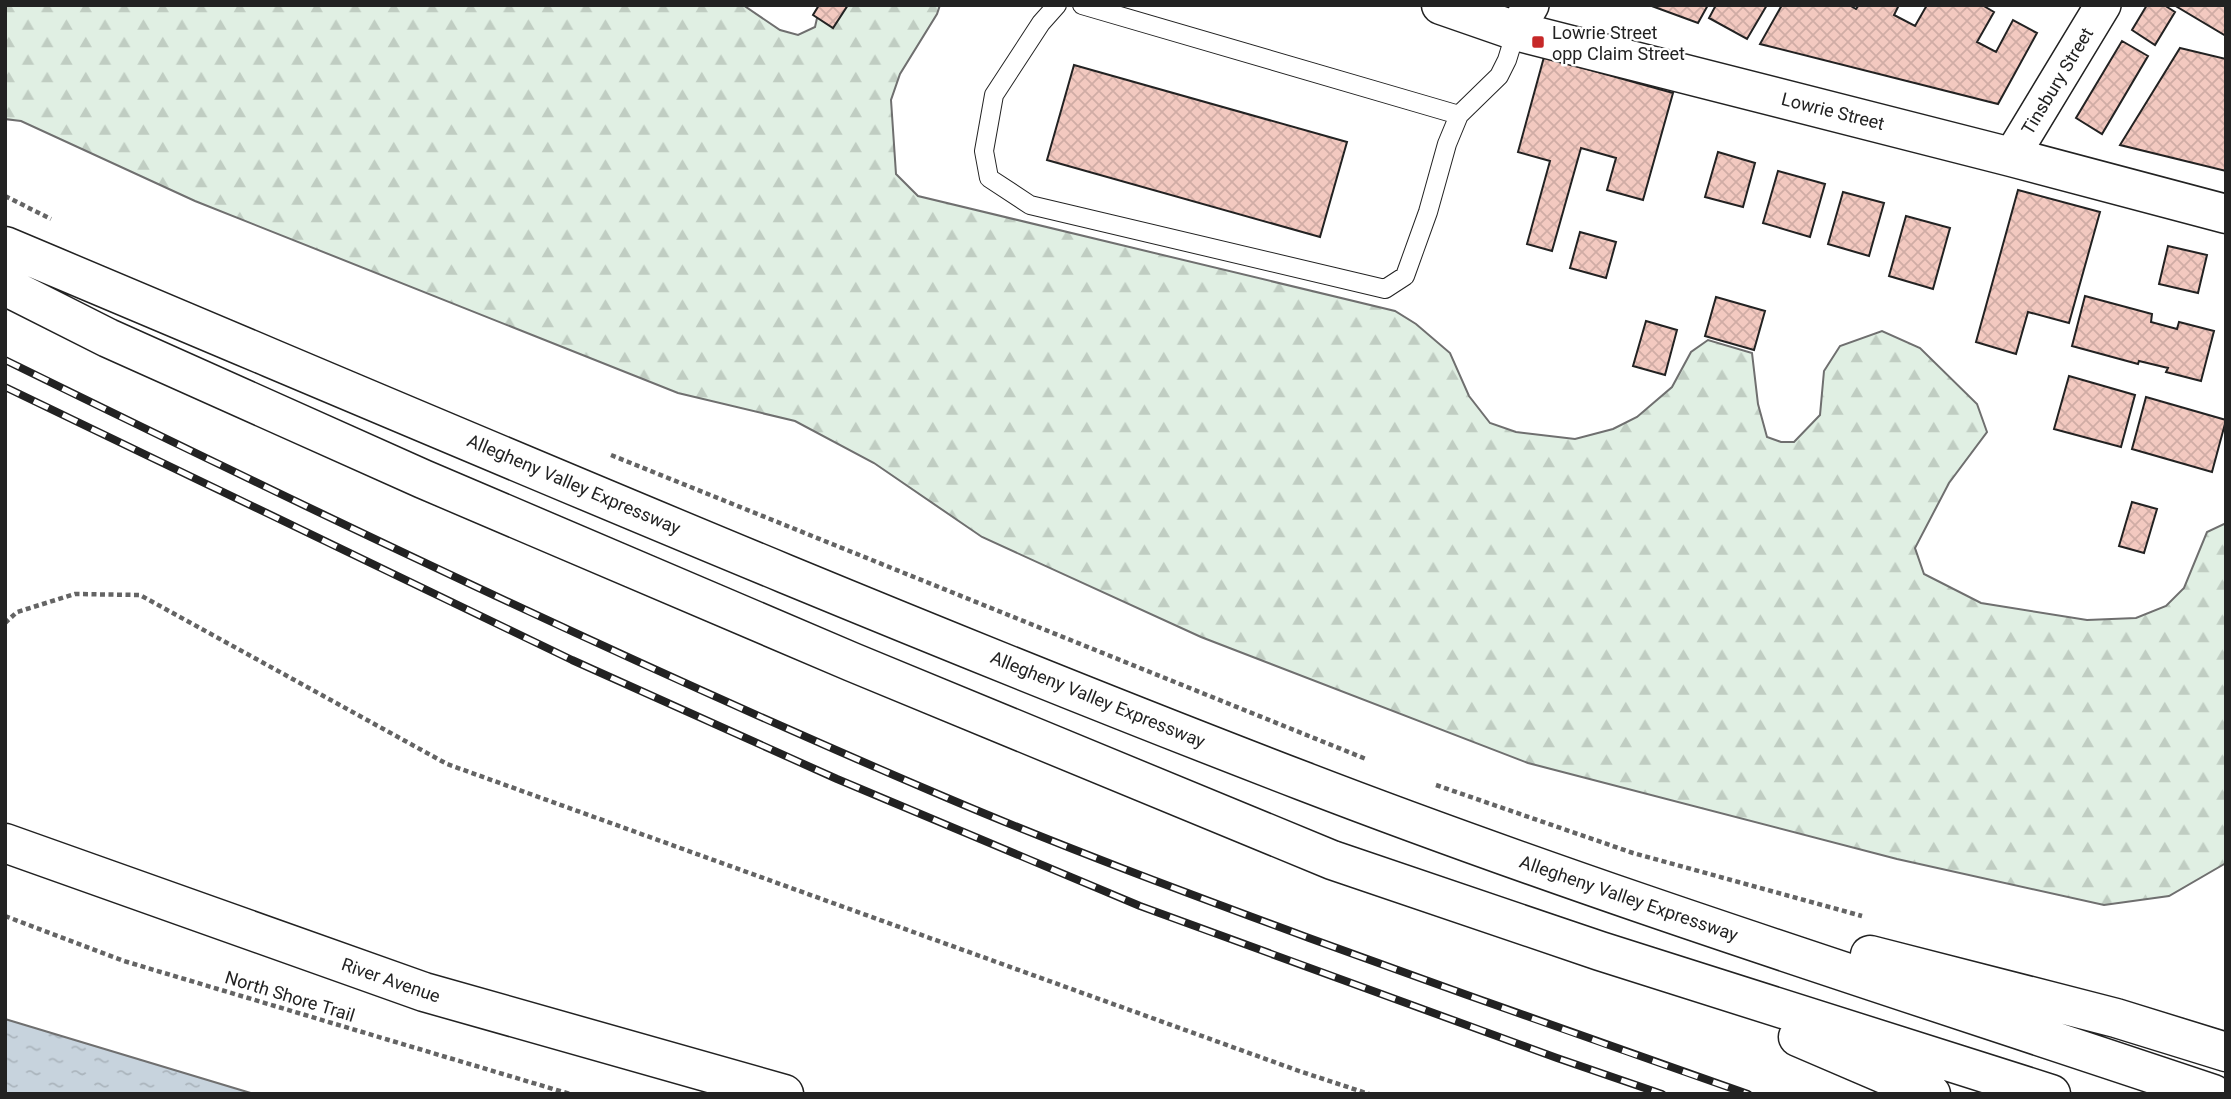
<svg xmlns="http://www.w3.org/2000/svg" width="2231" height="1099" font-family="Roboto,sans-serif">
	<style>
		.forest { fill: url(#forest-firs); stroke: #6f6f6f; stroke-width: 2 }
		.water { fill: url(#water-ripples); stroke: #6f6f6f; stroke-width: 2 }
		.building { fill: url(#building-cross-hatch); stroke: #222; stroke-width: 2 }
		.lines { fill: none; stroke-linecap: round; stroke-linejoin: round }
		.lane-casing { stroke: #222; stroke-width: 20 }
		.street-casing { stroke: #222; stroke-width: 38 }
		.secondary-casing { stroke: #222; stroke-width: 41 }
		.highway-casing { stroke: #222; stroke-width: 41 }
		.path { stroke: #646464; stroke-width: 4.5; stroke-dasharray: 5 3.5; stroke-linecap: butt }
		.lane { stroke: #fff; stroke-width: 18 }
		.street { stroke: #fff; stroke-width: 35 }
		.secondary { stroke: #fff; stroke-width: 38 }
		.highway { stroke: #fff; stroke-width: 38 }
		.rail-casing { stroke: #222; stroke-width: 8 }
		.rail { stroke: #fff; stroke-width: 5; stroke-dasharray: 16; stroke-linecap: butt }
		.poi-dot { fill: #c62828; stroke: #fff; stroke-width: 2.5 }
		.labels { text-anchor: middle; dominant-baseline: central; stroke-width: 5; stroke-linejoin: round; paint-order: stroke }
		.poi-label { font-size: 18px; fill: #222; stroke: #fff; text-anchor: start }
		.street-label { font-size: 18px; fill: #222; stroke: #fff }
	</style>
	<defs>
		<pattern id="forest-firs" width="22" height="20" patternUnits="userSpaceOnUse" patternTransform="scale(1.75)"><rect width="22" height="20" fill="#e0efe3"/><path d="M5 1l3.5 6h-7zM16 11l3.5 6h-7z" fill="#c0cdc2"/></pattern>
		<pattern id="water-ripples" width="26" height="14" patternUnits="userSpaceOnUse" patternTransform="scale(1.75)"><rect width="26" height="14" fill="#c7d3dd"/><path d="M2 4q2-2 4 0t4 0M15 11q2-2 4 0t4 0" fill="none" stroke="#abb5bd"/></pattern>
		<pattern id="building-cross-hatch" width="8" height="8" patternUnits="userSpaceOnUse" patternTransform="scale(1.75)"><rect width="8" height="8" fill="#f3c9c0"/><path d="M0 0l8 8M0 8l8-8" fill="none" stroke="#d0aca5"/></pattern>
	</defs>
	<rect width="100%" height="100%" fill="#fff"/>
	<!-- forest -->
	<path class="forest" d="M5,5H743L780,30L798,35L815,27L820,5H940L937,14L900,74L891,100L896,174L918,196L1395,311L1416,324L1450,353L1469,396L1490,423L1516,432L1575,439L1613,429L1637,417L1672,387L1691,352L1708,340L1752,353L1758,404L1767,437L1781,442H1794L1820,415L1824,371L1840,346L1882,331L1920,348L1977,404L1987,432L1949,483L1915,548L1924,574L1981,603L2087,620L2136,618L2166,606L2184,588L2207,532L2226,523V863L2169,896L2104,905L1897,859L1528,763L1201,637L982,537L874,463L795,421L678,393L195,201L21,121L5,119Z"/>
	<!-- water -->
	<path class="water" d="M5,1019L254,1094H5Z"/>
	<!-- building -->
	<path class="building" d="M819,5H848L833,28L813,15Z
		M1649,5H1708L1698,23Z
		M1716,5H1767L1747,39L1709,18Z
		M1782,5H1849L1856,9L1859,5H1899L1894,15L1915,26L1927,5H1982L1994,12L1977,42L1996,52L2013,20L2037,33L1998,104L1760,44Z
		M2147,5H2164L2175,12L2155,45L2132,30Z
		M2174,5H2226V36Z
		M2122,41L2148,56L2102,134L2076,118Z
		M2180,48L2226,59V171L2120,145Z
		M1544,57L1673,93L1643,200L1607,190L1616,158L1581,148L1552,251L1527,244L1550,161L1518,152Z
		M1074,65L1347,142L1320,237L1047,160Z
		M1718,152L1755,163L1743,207L1705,197Z
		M1778,171L1825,184L1810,237L1763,223Z
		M2018,190L2100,212L2069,323L2028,312L2016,354L1976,342Z
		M1843,192L1884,203L1869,256L1828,244Z
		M1906,216L1950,228L1933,289L1889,276Z
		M1580,232L1616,242L1606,278L1570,268Z
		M2168,246L2207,255L2198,293L2159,284Z
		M2085,296L2152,314L2151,322L2177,329L2179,322L2214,331L2201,381L2166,372L2168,368L2139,361L2138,364L2072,346Z
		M1716,297L1765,311L1754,350L1705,336Z
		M1646,321L1677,330L1665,375L1633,366Z
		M2069,376L2135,395L2121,447L2054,429Z
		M2146,397L2226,420L2212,472L2132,449Z
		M2132,502L2157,509L2144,553L2119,546Z"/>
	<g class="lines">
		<!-- lane casing -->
		<g class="lane-casing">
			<path id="lane" d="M1057,5L1041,23L994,95L984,151L989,178L1030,205L1385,289L1405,276L1428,212L1447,144L1459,115L1499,76L1507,60L1516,31
				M1082,5L1459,115"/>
		</g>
		<!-- street casing -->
		<g class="street-casing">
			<path id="street" d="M1516,31L1531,5
				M2011,157L2103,5"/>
		</g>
		<!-- secondary casing -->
		<g class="secondary-casing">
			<path id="secondary" d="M1441,5L1516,31L2011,157L2226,214
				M5,843L424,992L784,1094"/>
		</g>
		<!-- highway casing -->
		<g class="highway-casing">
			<path id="highway" d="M5,246C436,427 866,613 1303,781C1602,896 1909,992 2213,1094
				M5,286L108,338L423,479L852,662L1332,860L1600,951L2051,1094
				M1870,955L2116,1018L2226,1052
				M1798,1037L1931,1094"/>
		</g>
		<!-- path -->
		<path class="path" d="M5,196L51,219
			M611,455L1366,759
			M5,623L17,612L75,594L140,595L447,764L1299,1071L1369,1094
			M1436,785L1633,853L1862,916
			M5,916L124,961L570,1094"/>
		<!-- lane -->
		<use href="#lane" class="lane"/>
		<!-- street -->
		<use href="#street" class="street"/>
		<!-- secondary -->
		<use href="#secondary" class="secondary"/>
		<!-- highway -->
		<use href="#highway" class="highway"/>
		<!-- rail casing -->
		<g class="rail-casing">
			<path id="rail" d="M5,360C315,512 627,662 945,797C1065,848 1187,893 1309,938C1455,991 1601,1043 1748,1094
				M5,387L572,660L837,779L1140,906L1557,1058L1662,1094"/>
		</g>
		<!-- rail -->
		<use href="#rail" class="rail"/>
	</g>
	<!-- markers -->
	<rect class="poi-dot" x="1531" y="35" width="14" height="14" rx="3.5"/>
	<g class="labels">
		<!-- poi labels -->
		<g class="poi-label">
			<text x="1552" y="32">Lowrie Street<tspan x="1552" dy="21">opp Claim Street</tspan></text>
		</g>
		<!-- street labels -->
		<g class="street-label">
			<text transform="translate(2057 81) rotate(-59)">Tinsbury Street</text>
			<text transform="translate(1833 111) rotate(14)">Lowrie Street</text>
			<text transform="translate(574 484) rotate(23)">Allegheny Valley Expressway</text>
			<text transform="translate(1098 699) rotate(22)">Allegheny Valley Expressway</text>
			<text transform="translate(1629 898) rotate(19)">Allegheny Valley Expressway</text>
			<text transform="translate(391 980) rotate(19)">River Avenue</text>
			<text transform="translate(290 996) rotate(17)">North Shore Trail</text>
		</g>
	</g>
	<!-- border -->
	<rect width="2231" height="1099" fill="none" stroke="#222222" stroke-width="14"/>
</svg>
